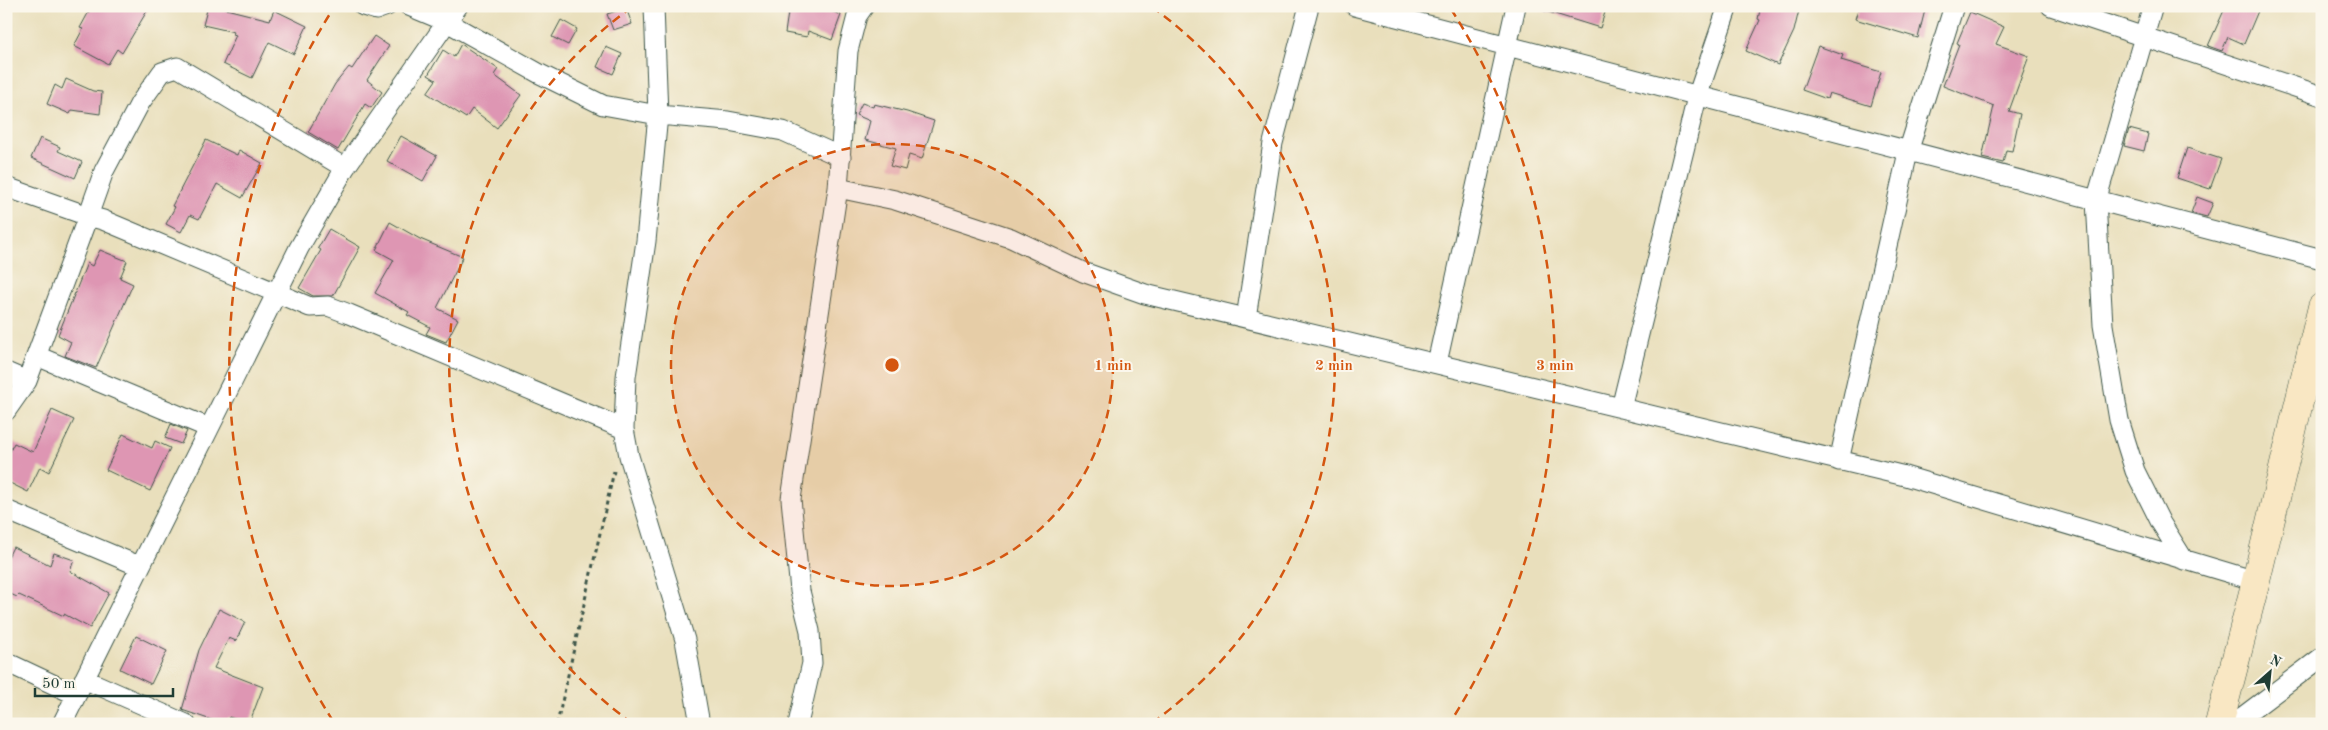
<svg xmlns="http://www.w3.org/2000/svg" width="2328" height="730" font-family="'Old Standard TT',serif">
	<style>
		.building { fill: #de96b3 }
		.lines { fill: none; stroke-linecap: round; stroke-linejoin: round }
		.street-casing { stroke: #3d5548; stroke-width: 21 }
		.secondary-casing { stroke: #3d5548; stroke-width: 29 }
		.path { stroke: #3d5548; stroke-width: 3; stroke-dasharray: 4 4; stroke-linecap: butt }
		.street { stroke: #fff; stroke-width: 19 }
		.secondary { stroke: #f9e7c3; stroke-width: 28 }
		.ring { fill: none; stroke: #d45610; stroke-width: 2.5; stroke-dasharray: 9 6 }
		.centre { fill: #d45610; stroke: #fbf7ec; stroke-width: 2.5 }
		.ring-label { font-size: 15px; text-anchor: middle; font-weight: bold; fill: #d45610; stroke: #fbf7ec; stroke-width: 4; stroke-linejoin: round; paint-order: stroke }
	</style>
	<rect width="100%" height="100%" fill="#fbf7ec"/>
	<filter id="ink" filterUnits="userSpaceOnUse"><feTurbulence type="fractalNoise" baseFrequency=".02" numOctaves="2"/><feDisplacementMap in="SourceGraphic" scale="10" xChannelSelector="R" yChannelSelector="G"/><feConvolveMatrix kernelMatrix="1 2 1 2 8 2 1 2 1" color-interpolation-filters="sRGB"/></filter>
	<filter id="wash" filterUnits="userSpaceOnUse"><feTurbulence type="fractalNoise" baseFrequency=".0096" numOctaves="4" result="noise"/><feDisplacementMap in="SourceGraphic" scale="20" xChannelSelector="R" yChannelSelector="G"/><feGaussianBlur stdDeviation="1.12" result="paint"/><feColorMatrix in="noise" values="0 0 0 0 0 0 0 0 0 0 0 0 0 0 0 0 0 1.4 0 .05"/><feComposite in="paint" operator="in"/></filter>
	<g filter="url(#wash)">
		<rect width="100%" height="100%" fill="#e9dfbc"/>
		<g id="blocks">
			<!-- building -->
			<path class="building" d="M92,6H150L122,53L117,49L108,64L74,46L83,29L80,28Z
				M208,6H226V9L270,20L274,10L307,26L294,54L269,42L252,78L223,64L236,35L233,34L234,32L203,25Z
				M789,6L817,9L819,6L841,15L832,40L808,31L807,37L785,33Z
				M1542,6H1607L1600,28L1542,10Z
				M1761,6H1800L1794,31L1778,65L1746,51L1760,20L1758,19Z
				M1859,6H1926L1918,38L1855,19Z
				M2226,6H2248L2258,11L2244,44L2228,37L2222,51L2208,46Z
				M626,8L632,24L613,30L607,14Z
				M1970,12L2004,27L1996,44L2029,56L2009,111L2020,114L2012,151L2006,150L2003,163L1982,158L1994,106L1943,86L1959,44L1957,43Z
				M561,20L577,29L568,45L552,37Z
				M374,36L389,46L367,80L382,92L371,108L365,104L338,150L308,132L335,84L349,67L352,69Z
				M461,44L498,69L494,75L521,95L497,128L472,109L466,118L427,93L436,80L428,75L443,50L454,57Z
				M1818,46L1843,55L1841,60L1881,72L1871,106L1829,93L1827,99L1802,90Z
				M606,47L622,54L613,74L597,67Z
				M66,79L93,91L102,92L100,114L72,110L70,114L47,104L55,85L62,89Z
				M862,103L873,107L874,104L907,112L934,121L922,159L909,155L905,170L890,166L896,148L865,140L870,121L856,115Z
				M2129,129L2148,134L2144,151L2124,146Z
				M401,136L437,156L423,181L387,161Z
				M40,138L60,147L58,151L82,162L75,178L31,158Z
				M206,140L237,155L239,150L262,163L242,198L217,184L199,219L190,215L181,232L166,224L175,207L172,206Z
				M2187,148L2221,159L2210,189L2177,178Z
				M2197,197L2213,203L2207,217L2191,213Z
				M390,222L420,239L463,257L437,308L458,319L446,342L426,334L430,327L407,315L409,312L375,293L394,260L376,250Z
				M329,229L360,247L333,296H313L299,288L321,250L318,248Z
				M100,250L127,261L120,278L133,284L96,368L65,356L71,342L58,335L87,263L92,266Z
				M52,410L74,420L49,472L40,467L28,492L6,481V459L14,443L33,452Z
				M171,424L187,431L181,444L165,438Z
				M123,434L152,448L155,441L170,448L150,491L106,470Z
				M13,547L50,565L54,553L74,560L70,571L109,593L90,628L64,614V616L19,595L17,597L6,592V561Z
				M219,609L245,622L236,641L229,638L214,668L263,687L249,724L229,717L226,724H223L182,710L199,650Z
				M136,636L167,651L151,684L120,669Z"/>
		</g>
	</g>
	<g filter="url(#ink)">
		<use href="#blocks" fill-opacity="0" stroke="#3d5548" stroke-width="1"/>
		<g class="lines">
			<!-- street casing -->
			<g class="street-casing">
				<path id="street" d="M363,6L376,10L387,6
					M409,6L447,22L540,74L603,105L658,115L728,121L783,131L841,157
					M654,6L658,115L646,241L626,377L624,429L629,456L685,640L700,724
					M1355,6L2322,259
					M2051,6L2322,96
					M2153,6L2096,201L2103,325L2119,420L2135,471L2161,523L2184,560
					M6,187L88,216L104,171L140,103L162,72L177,67L345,168
					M838,188L895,200L1011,238L1083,272L1145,294L1905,476L2256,581
					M1246,318L1273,143L1309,6
					M37,356L209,428
					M1437,363L1516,6
					M6,372L27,381
					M1621,408L1697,97L1728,6
					M6,411L27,381L88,216L103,220L310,307L328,306L349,314L624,429
					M1839,461L1908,152L1954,6
					M6,510L139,566
					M6,662L76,695
					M84,679L186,724
					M62,724L299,248L345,168L458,6
					M798,724L812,663L810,631L800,591L791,499L838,188L848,51L857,16L864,6
					M2233,724L2322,657"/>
			</g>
			<!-- secondary casing -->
			<g class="secondary-casing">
				<path id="secondary" d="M2219,724L2256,581L2322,307"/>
			</g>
			<!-- path -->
			<path class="path" d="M557,724L614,471"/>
			<!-- street -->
			<use href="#street" class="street"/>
			<!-- secondary -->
			<use href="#secondary" class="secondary"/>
		</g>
	</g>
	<!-- distance rings -->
	<circle cx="892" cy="365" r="221" fill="#d45610" fill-opacity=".12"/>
	<g class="ring">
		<circle cx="892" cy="365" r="221"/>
		<path d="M632 723A442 442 0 0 1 632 7M1152 7A442 442 0 0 1 1152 723"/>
		<path d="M333 721A663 663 0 0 1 333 9M1451 9A663 663 0 0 1 1451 721"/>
	</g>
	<circle cx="892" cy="365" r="8" class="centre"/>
	<g class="ring-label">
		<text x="1113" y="370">1 min</text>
		<text x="1334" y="370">2 min</text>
		<text x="1555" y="370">3 min</text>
	</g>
	<!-- margin -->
	<rect width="2328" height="730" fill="none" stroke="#fbf7ec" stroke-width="25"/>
	<!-- north arrow -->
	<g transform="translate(2270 672) rotate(27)" stroke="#fbf7ec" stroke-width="4" paint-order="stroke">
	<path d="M0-4L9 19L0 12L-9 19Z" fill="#1f3d34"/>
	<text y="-8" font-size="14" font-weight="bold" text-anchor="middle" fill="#1f3d34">N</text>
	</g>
	<!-- scale -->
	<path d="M35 688v8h138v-8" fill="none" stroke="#1f3d34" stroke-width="2.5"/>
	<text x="42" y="688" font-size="15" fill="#1f3d34" stroke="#fbf7ec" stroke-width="4" paint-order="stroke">50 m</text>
</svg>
